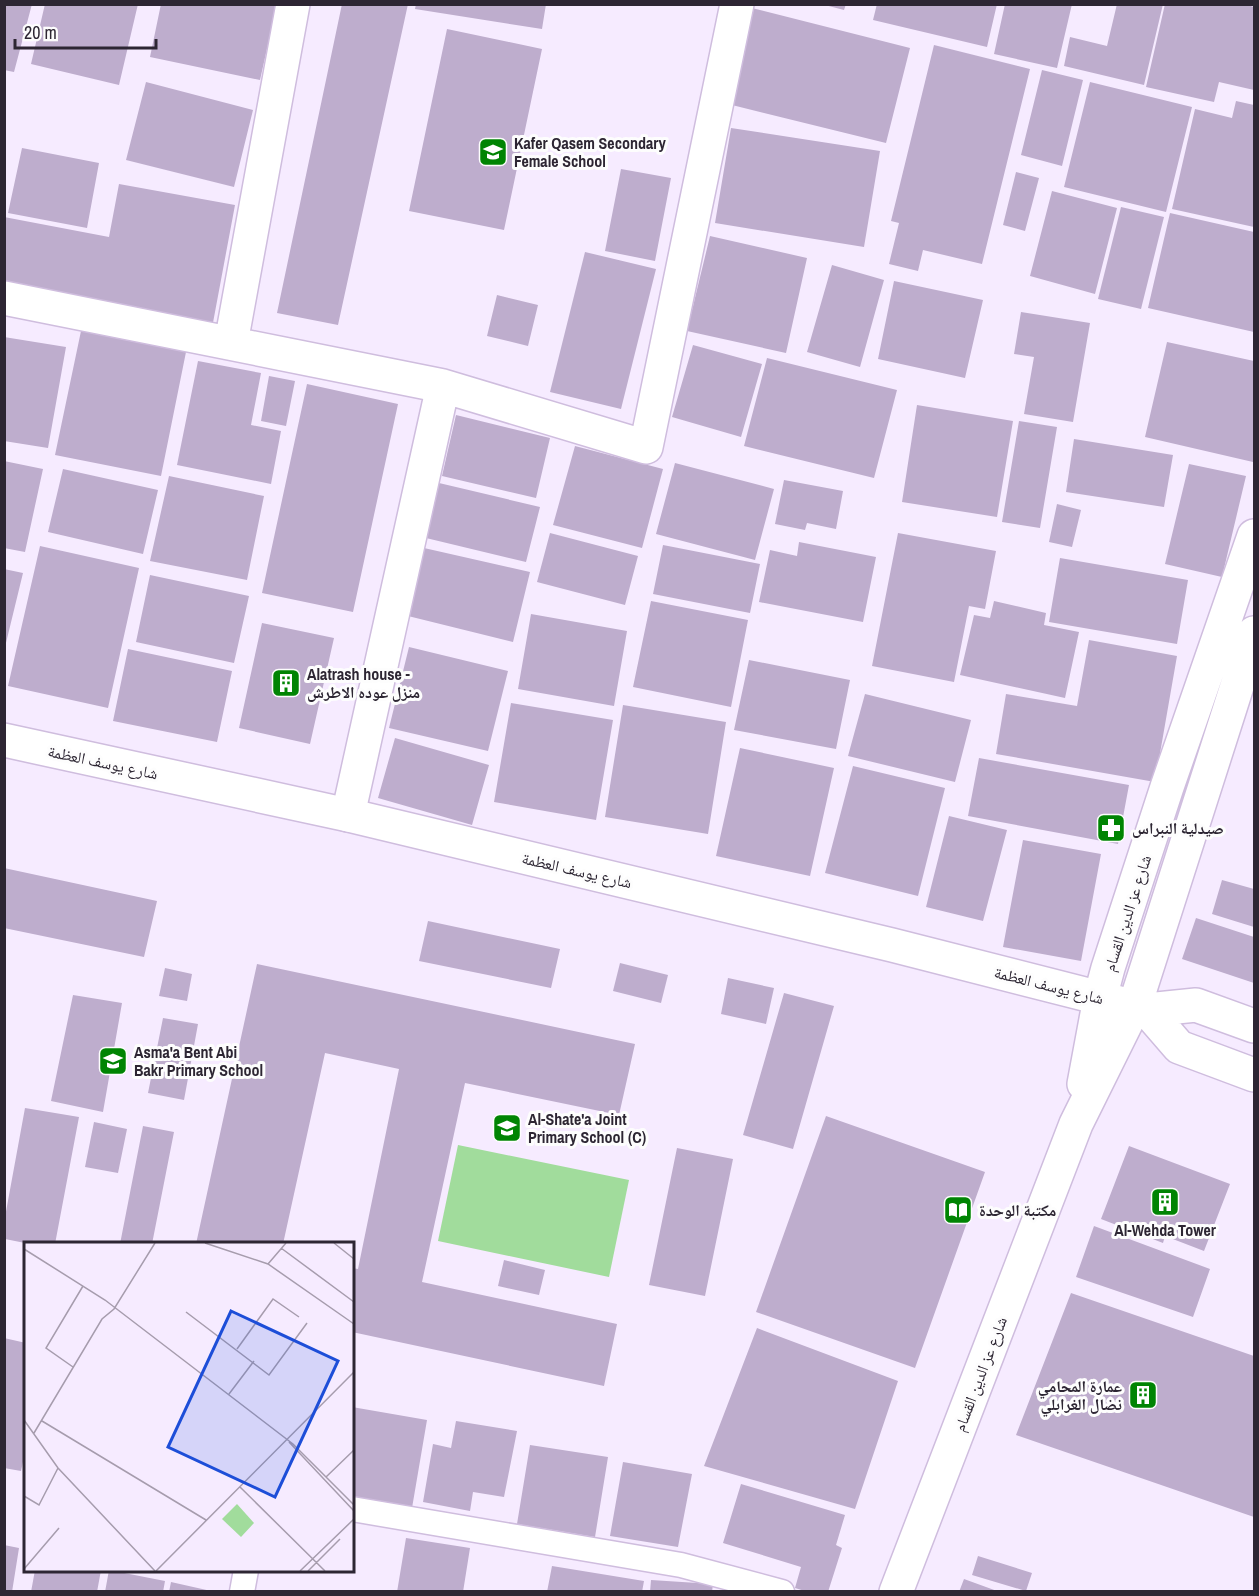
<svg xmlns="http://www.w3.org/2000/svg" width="1259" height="1596" font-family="'Archivo Narrow','Noto Naskh Arabic',sans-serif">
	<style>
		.green { fill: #a1dc9c }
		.building { fill: #beadcd }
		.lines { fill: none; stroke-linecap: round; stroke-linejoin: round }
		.lane-casing { stroke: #cfbdde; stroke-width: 27 }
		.street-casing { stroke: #cfbdde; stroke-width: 36 }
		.secondary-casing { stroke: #cfbdde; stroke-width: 36 }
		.lane { stroke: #fff; stroke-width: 24 }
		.street { stroke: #fff; stroke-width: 33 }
		.secondary { stroke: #fff; stroke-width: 33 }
		.labels { text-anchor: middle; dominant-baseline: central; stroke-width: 6; stroke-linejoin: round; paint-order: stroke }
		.poi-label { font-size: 16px; font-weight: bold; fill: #2d2633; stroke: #fdfdfd; text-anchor: start }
		.street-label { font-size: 16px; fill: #2d2633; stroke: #fdfdfd }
		.inset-road { fill: none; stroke: #a69cad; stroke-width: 1.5 }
		.view { fill: #1d4ed8; fill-opacity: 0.15; stroke: #1d4ed8; stroke-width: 3 }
		.inset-edge { fill: none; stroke: #2d2633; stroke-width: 3 }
	</style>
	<rect width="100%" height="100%" fill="#f6ebff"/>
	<!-- green -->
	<path class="green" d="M458,1145L629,1180L609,1277L438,1241Z"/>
	<!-- building -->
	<path class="building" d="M4,4H32L14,72L4,70Z
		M45,4H138L119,85L31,64Z
		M161,4H277L260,80L150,57Z
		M342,4H408L338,325L277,313Z
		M416,4H546L542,29L415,9Z
		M821,4H846L844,10Z
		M877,4H997L987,47L873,20Z
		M1005,4H1072L1057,68L994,54Z
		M1117,4H1163L1144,85L1064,66L1070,37L1107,46Z
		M1165,4H1244L1254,7V90L1219,82L1214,102L1146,87Z
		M752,8L910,48L886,143L728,104Z
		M447,29L542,49L504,230L409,211Z
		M934,45L1030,69L982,264L923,250L918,271L889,264L899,223L891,221Z
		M1042,70L1083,80L1062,166L1021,155Z
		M146,82L253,110L234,187L126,160Z
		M1090,82L1192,107L1166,212L1064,187Z
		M1236,101L1254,105V227L1172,209L1195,109L1232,118Z
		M731,128L880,151L864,247L715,223Z
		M22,148L99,163L87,228L8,213Z
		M621,169L671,178L655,261L605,251Z
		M1016,172L1039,178L1025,231L1003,225Z
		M119,184L235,205L212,328L4,290V217L109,237Z
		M1052,191L1117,208L1095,294L1030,276Z
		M1121,207L1164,217L1141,309L1098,299Z
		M1170,213L1254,232V332L1148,308Z
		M710,236L807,258L786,353L687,331Z
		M585,252L656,269L621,409L550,392Z
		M832,265L884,280L860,367L807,352Z
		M894,281L983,300L965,378L878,359Z
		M497,295L538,305L528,346L487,336Z
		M1021,312L1090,323L1073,422L1024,414L1034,357L1014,354Z
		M81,331L186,352L161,476L55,455Z
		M4,337L66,347L48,448L4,441Z
		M1167,342L1254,361L1253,462L1145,437Z
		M693,345L762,364L741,437L672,417Z
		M767,358L897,390L874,478L744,446Z
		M198,361L261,373L251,425L281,431L271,484L177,465Z
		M269,376L295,381L286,426L261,421Z
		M307,384L398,404L353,612L262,593Z
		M917,405L1013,421L997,517L902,502Z
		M456,415L550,438L536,498L442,476Z
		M1019,421L1057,427L1040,528L1002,522Z
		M1074,439L1173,455L1164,507L1066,492Z
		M575,446L663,469L642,548L553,525Z
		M4,461L43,469L25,552L4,548Z
		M675,463L774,489L755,560L656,534Z
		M1189,464L1246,476L1222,577L1165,564Z
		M63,469L158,490L143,554L48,532Z
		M169,476L264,496L247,580L150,561Z
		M784,480L843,491L836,529L807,523L805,530L775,524Z
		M439,483L540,507L526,562L426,538Z
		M1057,504L1081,510L1072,547L1049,542Z
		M550,533L638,556L625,605L537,582Z
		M898,533L996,551L985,609L969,606L954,682L872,666Z
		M799,542L876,557L863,622L759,602L770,550L797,556Z
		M663,545L760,564L750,613L653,594Z
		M40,546L139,568L108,708L8,686Z
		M424,548L530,572L513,642L408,616Z
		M1060,558L1188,580L1177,644L1049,622Z
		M4,569L23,573L5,647H4Z
		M150,575L249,596L234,663L136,642Z
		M651,601L748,620L731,707L633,687Z
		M994,601L1046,613L1044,625L1079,632L1065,698L960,675L974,615L990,618Z
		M531,614L627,631L614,706L518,689Z
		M262,623L334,638L310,744L239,728Z
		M1089,640L1177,656L1155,782L996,754L1006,694L1077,706Z
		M409,647L508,671L488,751L389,728Z
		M128,649L232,671L217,742L113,721Z
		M749,660L850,680L836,749L734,730Z
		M865,694L971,720L955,782L848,756Z
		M511,703L613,720L596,820L494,802Z
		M623,705L726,722L708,834L605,817Z
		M395,738L489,765L472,825L378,798Z
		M740,748L834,768L810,876L716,856Z
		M979,758L1129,785L1118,844L968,816Z
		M853,766L945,788L918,896L825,873Z
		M949,816L1007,830L983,921L926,907Z
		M1023,840L1101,854L1081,961L1003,947Z
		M4,868L157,901L144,957L4,928Z
		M1222,880L1254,889V927L1212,914Z
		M1196,918L1254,937V983L1182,959Z
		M428,921L560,949L551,988L419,961Z
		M620,963L668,975L661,1003L613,991Z
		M257,964L635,1044L619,1115L465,1083L422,1282L617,1324L604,1386L352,1332V1268L358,1269L399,1069L325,1053L283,1244H196Z
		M165,968L192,974L187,1001L159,996Z
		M728,978L774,988L766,1024L721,1014Z
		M784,993L834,1006L793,1149L743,1135Z
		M73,995L122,1003L103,1112L51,1101Z
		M163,1018L198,1024L184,1100L148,1093Z
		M25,1108L79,1117L55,1244H30L5,1239V1217Z
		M826,1116L985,1172L915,1368L756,1312Z
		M94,1122L127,1129L118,1173L85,1167Z
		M143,1126L174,1132L152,1244H120Z
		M1129,1146L1230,1184L1204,1251L1165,1236L1163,1243L1101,1219Z
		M677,1148L733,1159L705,1296L649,1285Z
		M1094,1226L1210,1269L1193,1317L1076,1277Z
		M504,1260L545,1270L539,1295L498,1286Z
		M1071,1293L1254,1356V1517L1016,1435Z
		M757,1328L898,1381L855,1509L704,1466Z
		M4,1338L26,1343V1448L21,1471L4,1468Z
		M352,1407L427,1420L412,1508L352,1497Z
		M456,1421L517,1431L504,1497L473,1492L470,1511L423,1502L433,1444L451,1448Z
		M530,1445L608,1457L595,1537L517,1524Z
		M623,1462L692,1474L678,1547L610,1536Z
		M741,1484L845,1515L836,1545L842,1548L828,1592H808L795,1588L801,1567L723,1543Z
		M406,1538L470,1548L463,1592H397Z
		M4,1545L19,1548L12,1592H4Z
		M978,1556L1032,1573L1026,1591L972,1575Z
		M552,1566L644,1581L642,1592H547Z
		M35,1570H101L97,1592H31Z
		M109,1570L165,1581L163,1592H105Z
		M964,1579L997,1591V1592H959Z
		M651,1580L713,1584L712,1592H650Z
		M171,1582L211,1591V1592H169Z"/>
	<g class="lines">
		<!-- lane casing -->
		<g class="lane-casing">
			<path id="lane" d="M352,1509L681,1565L782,1592
				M242,1592L246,1570"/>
		</g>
		<!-- street casing -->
		<g class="street-casing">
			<path id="street" d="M4,298L443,386L646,447L737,4
				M231,343L293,4
				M348,815L443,386"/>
		</g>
		<!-- secondary casing -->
		<g class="secondary-casing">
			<path id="secondary" d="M4,740L348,815L892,945L1147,1010L1196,1005L1254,1026
				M1147,1010L1179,1047L1254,1075
				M1084,1084L1100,998L1108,968L1167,787L1254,536
				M896,1592L1076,1124L1135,1005L1254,633"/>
		</g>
		<!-- lane -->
		<use href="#lane" class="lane"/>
		<!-- street -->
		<use href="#street" class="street"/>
		<!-- secondary -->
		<use href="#secondary" class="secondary"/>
	</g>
	<!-- icons -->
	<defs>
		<g id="school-square" transform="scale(1.5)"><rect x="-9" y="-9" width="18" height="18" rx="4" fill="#008403" stroke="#fdfdfd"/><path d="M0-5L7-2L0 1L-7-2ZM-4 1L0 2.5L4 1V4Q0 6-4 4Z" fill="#fff"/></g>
		<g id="building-square" transform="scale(1.5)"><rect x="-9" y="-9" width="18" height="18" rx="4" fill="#008403" stroke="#fdfdfd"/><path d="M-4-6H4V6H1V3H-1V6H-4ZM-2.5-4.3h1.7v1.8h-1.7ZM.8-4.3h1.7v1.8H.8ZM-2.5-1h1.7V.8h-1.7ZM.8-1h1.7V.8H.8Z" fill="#fff"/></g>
		<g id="pharmacy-square" transform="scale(1.5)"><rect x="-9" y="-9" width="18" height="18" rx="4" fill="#008403" stroke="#fdfdfd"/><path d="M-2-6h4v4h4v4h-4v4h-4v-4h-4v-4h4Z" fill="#fff"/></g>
		<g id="library-square" transform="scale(1.5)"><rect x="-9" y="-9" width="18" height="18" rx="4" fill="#008403" stroke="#fdfdfd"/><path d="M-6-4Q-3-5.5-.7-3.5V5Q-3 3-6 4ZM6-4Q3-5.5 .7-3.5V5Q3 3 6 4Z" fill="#fff"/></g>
	</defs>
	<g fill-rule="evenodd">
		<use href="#school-square" x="493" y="152"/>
		<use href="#building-square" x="286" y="683"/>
		<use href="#pharmacy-square" x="1111" y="828"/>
		<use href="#school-square" x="113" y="1061"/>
		<use href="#school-square" x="507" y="1128"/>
		<use href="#building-square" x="1165" y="1202"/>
		<use href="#library-square" x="958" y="1210"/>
		<use href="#building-square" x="1143" y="1395"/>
	</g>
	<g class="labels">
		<!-- poi labels -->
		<g class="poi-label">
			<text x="514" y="143">Kafer Qasem Secondary<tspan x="514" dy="18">Female School</tspan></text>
			<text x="307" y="674">Alatrash house -<tspan x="307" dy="18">منزل عوده الاطرش</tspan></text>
			<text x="1132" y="828">صيدلية النبراس</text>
			<text x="134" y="1052">Asma'a Bent Abi<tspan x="134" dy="18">Bakr Primary School</tspan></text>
			<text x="528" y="1119">Al-Shate'a Joint<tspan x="528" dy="18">Primary School (C)</tspan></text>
			<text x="979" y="1210">مكتبة الوحدة</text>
			<text x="1165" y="1230" text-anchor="middle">Al-Wehda Tower</text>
			<text x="1122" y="1386" text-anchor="end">عمارة المحامي<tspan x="1122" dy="18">نضال الغرابلي</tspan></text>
		</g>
		<!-- street labels -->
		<g class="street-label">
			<text transform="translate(103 762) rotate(12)">شارع يوسف العظمة</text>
			<text transform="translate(577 870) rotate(13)">شارع يوسف العظمة</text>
			<text transform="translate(1127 913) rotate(-72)">شارع عز الدين القسام</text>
			<text transform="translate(1049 985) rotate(14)">شارع يوسف العظمة</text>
			<text transform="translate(980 1374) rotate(-69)">شارع عز الدين القسام</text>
		</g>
	</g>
	<!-- overview -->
	<g transform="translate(24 1242)">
		<rect width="330" height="330" fill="#f6ebff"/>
		<path d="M213,262L230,281L217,295L198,277Z" fill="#a1dc9c"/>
		<path class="inset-road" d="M181,1L244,22L330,82M310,1L330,17M257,6L330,60M0,7L81,58L269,202L330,263M244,22L262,1M162,70L245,133L283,81M213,107L249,57L275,75M49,125L22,106L59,44M205,152L230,119M0,178L34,226L131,329M18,179L182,278M10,191L78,77L90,67L131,1M265,200L330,269M302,235L330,208M216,245L301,329M0,254L15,263L34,226M0,327L35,286M132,329L330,130M276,329L330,277M284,329L316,297"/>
		<path class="view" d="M207,69L314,119L251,255L144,205Z"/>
		<rect width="330" height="330" class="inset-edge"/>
	</g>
	<!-- border -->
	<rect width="1259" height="1596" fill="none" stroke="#2d2633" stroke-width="12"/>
	<!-- scale -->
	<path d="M15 39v9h141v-9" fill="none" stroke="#2d2633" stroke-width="3"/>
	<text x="24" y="39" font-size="18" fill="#2d2633" stroke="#fdfdfd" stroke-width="4.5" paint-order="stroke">20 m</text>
</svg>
